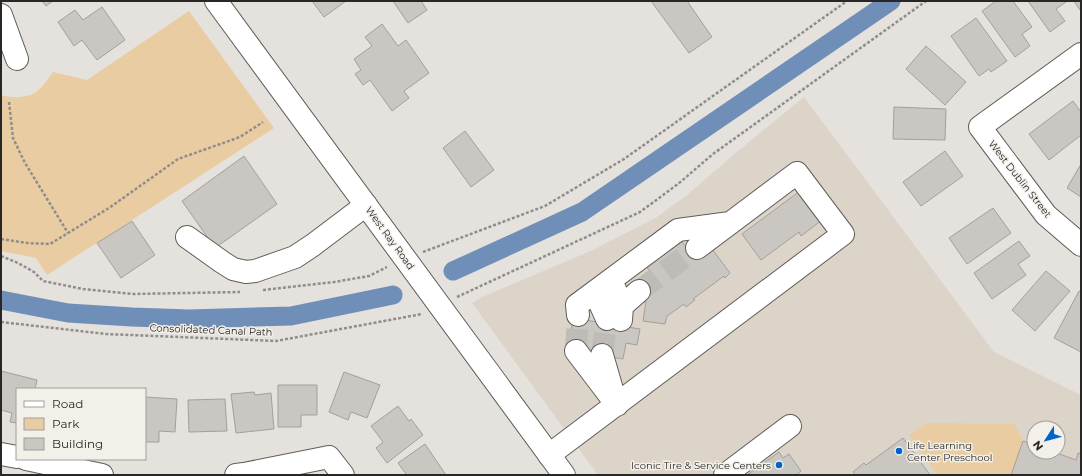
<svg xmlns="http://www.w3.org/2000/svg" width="1082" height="476" font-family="Montserrat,sans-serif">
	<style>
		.built { fill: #ddd4c9; fill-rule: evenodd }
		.green { fill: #e9cca2 }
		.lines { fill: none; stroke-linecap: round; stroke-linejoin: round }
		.canal { stroke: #6f8eb8; stroke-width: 19 }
		.building { fill: #cac6c1; stroke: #a3a09a }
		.minor-tunnel { stroke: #bfbcb7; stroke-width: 22; stroke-dasharray: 22 11; stroke-linecap: butt }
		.minor-casing { stroke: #605d58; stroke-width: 24 }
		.major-casing { stroke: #605d58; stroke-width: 24 }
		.path { stroke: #908d8a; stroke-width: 2.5; stroke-dasharray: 3 2; stroke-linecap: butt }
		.minor { stroke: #fff; stroke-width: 22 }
		.major { stroke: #fff; stroke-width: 22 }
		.poi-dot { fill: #0363cb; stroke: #f3efe9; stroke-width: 1.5 }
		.labels { text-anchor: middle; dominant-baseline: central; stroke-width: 3; stroke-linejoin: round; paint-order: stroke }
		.street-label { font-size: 10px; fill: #292725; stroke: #f3efe9 }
		.poi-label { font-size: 10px; fill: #292725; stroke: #f3efe9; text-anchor: start }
	</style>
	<rect width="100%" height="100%" fill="#e5e1dc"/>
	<!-- built -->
	<path class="built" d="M804,97L994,352L1081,395V475H598L472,303L482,297L593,250L657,217L687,195L738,151ZM1034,428H1058V452H1034Z"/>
	<!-- green -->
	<path class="green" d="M189,11L274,128L47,275L36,258L1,251V95C10,98 24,98 33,94C41,90 48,79 53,72L87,80Z
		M926,423L1015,424L1023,441L1011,475H938L909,435Z"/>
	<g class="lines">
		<!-- canal -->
		<path class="canal" d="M453,271L582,212L891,1
			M1,300L68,313L132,317L189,319L291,316L393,295"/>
	</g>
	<!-- building -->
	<path class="building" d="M42,1H53L46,6Z
		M312,1H346L324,17Z
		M393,1H421L427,10L408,23Z
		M651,1H687L712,37L689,53Z
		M996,1H1013L1032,27L1022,34L1030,46L1015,57L982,11Z
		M1028,1H1065L1066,2L1056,9L1065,21L1050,32Z
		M1074,1H1081V9L1080,10Z
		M102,7L125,40L97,60L82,40L74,46L58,22L75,10L83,20Z
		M976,18L1007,61L991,72L989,69L979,76L951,36Z
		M382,24L398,46L406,40L429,73L404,91L409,98L392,111L370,80L363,85L355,74L361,70L354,59L372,46L365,37Z
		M926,46L966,82L945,105L906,69Z
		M1073,101L1081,112V135L1049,160L1029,134Z
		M894,107L946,109L945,140L893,139Z
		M465,131L494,170L471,187L443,148Z
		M945,151L963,176L921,206L903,182Z
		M244,156L277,204L215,248L182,201Z
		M1081,164V197L1067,188Z
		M800,191L822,220L801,236L799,232L761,260L742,234Z
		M993,208L1011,233L967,264L949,238Z
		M132,221L155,255L121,278L97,243Z
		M681,240L685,246L691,241L712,249L730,273L725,278L724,276L693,299L695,300L686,307L684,304L667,316L665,324L643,321L646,301L634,284L650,271L646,266Z
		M1019,241L1030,256L1018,264L1026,275L992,299L974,273Z
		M1046,271L1070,291L1035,331L1012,310Z
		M1079,291L1081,292V352L1054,338Z
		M573,318L640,329L637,345L626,343L623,359L568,350Z
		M1,371L37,380L35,389H17V423L10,422L12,413L1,410Z
		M344,372L380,385L367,418L351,412L348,420L329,412Z
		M278,385H317V415H301V427H278Z
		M254,392L255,395L271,393L274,429L236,433L231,394Z
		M145,397L177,399L175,432L159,431V442H145Z
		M225,399L227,431L189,432L188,400Z
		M398,406L409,421L411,419L423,435L387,463L376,448L383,442L371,426Z
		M903,438L930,475H856L853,472L864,463L866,465Z
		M1023,441L1034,445V452H1054L1076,460L1078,453L1081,454V475H1011Z
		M425,444L446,475H404L406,474L398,463Z
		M779,452L783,458L789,454L801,471L796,475H747Z"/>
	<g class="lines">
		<!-- minor-tunnel -->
		<path class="minor-tunnel" d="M639,291L697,248
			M576,351L578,315
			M602,355L607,319"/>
		<!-- minor casing -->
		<g class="minor-casing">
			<path id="minor" d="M1,15L17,59
				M1081,54L980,127L1046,215L1081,245
				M187,237L222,262L233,269L246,272L255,271L295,257L313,245L366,205
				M595,292L607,319L622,306L611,280
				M578,315L577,305L678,230L730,223
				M621,320L622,306L639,291
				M576,351L617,405
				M602,355L613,393
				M1,454L17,457
				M549,455L843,234L797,173L697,248
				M26,459L102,475
				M236,475L244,474L329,457L343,475
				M725,475L790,426"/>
		</g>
		<!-- major casing -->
		<g class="major-casing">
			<path id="major" d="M216,1L564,475"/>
		</g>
		<!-- path -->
		<path class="path" d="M9,102L13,138L25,163L68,233
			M1,239L27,243L50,244L109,208L178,159L240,137L263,122
			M423,252L545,206L624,159L847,1
			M1,256L18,263L34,272L43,281L83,289L132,294L240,292
			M263,290L334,282L369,276L387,267
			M457,297L640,212L678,184L713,154L926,1
			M1,322L106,334L276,341L422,314"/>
		<!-- minor -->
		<use href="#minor" class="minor"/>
		<!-- major -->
		<use href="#major" class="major"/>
	</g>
	<!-- markers -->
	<g class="poi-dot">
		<circle cx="899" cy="451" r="4"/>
		<circle cx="779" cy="465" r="4"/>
	</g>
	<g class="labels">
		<!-- street labels -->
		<g class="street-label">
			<text transform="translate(1020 179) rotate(52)">West Dublin Street</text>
			<text transform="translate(390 238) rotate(54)">West Ray Road</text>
			<text transform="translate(211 330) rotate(2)">Consolidated Canal Path</text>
		</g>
		<!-- poi labels -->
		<g class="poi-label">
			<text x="907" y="445">Life Learning<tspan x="907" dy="12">Center Preschool</tspan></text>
			<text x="771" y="465" text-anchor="end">Iconic Tire &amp; Service Centers</text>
		</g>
	</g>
	<!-- border -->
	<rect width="1082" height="476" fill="none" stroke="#292725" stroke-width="4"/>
	<!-- legend -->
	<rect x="16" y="388" width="130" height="72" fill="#f3efe9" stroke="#a29f9b"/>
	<rect x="24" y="401" width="20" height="6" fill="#ffffff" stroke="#a29f9b"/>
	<text x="52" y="408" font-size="12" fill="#292725">Road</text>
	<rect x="24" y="418" width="20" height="12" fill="#e9cca2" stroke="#a29f9b"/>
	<text x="52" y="428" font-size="12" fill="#292725">Park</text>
	<rect x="24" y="438" width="20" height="12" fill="#cac6c1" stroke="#a29f9b"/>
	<text x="52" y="448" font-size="12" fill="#292725">Building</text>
	<!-- north arrow -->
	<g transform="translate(1046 440) rotate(234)"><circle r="19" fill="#f3efe9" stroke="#a29f9b"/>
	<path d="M0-3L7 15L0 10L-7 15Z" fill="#0363cb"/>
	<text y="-6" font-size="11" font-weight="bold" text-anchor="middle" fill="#292725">N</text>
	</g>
</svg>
